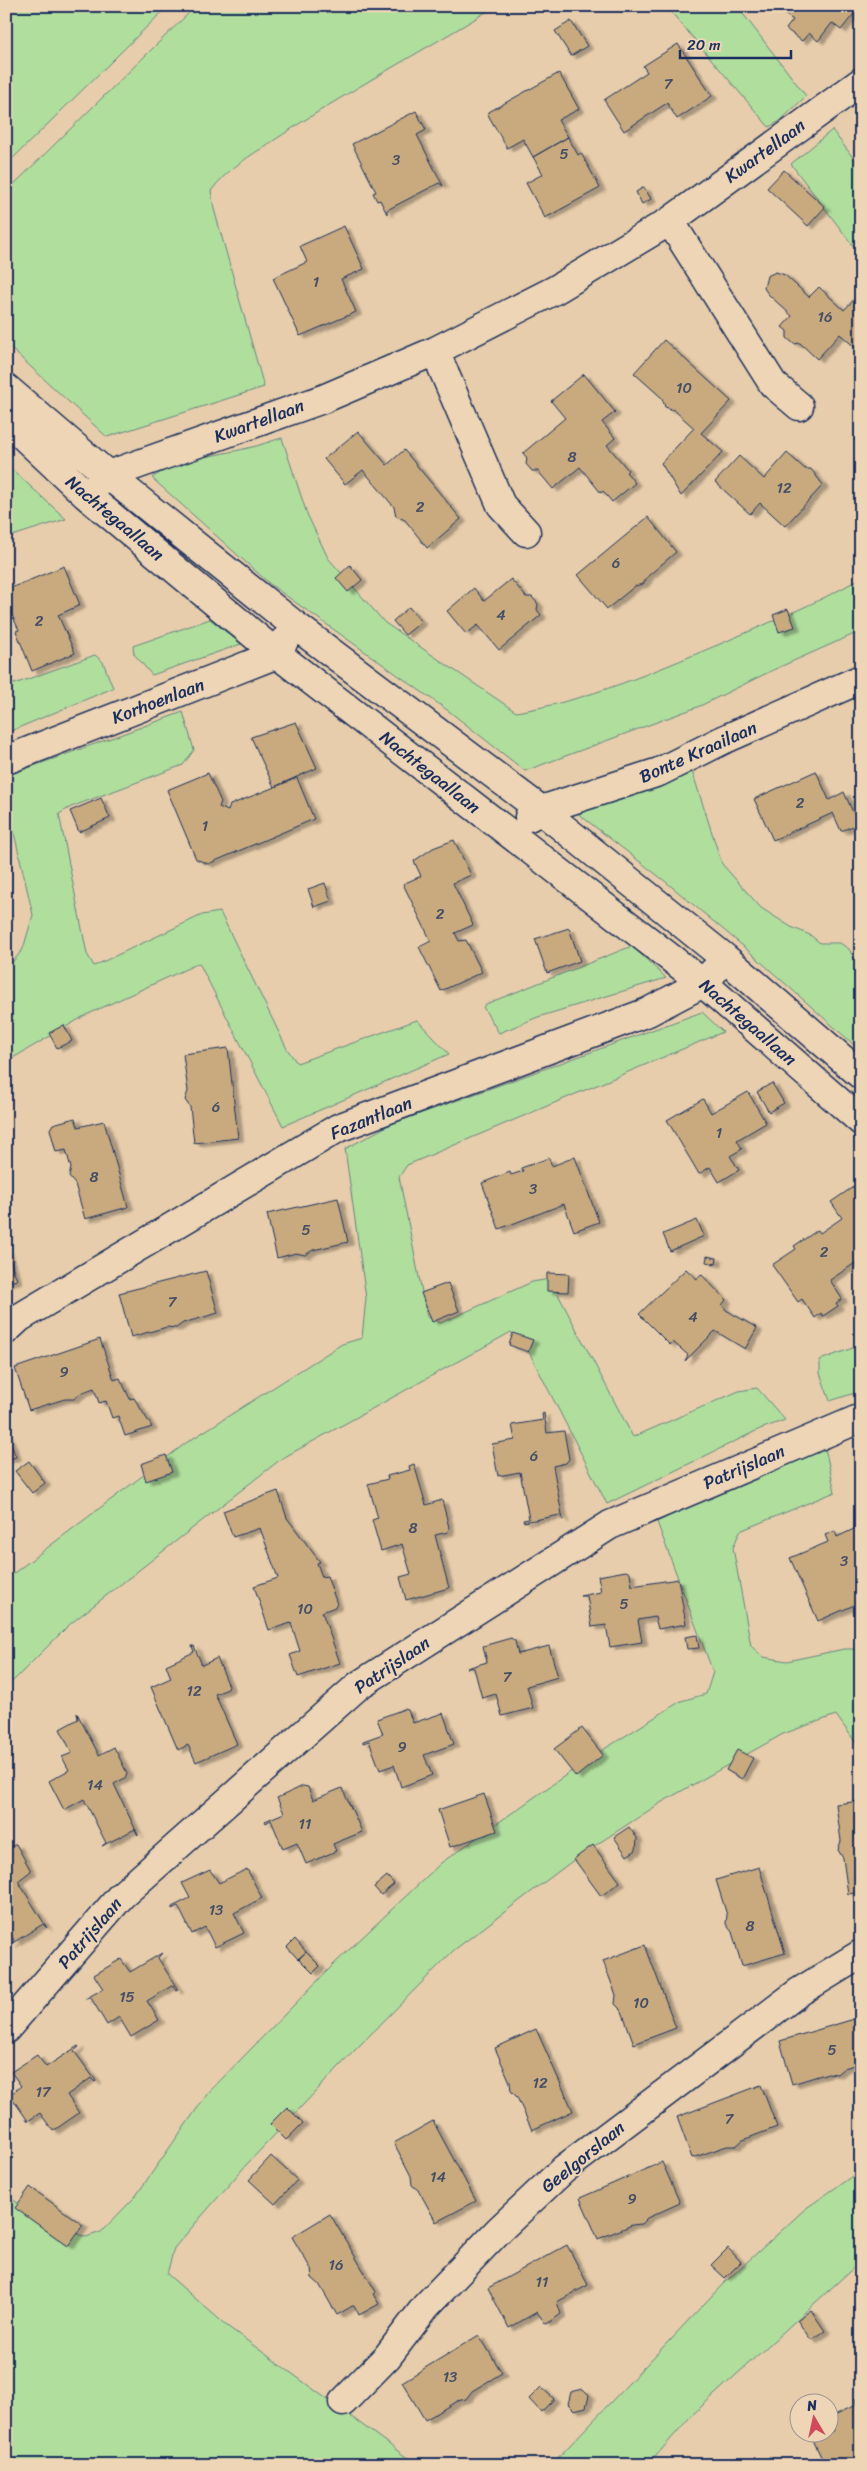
<svg xmlns="http://www.w3.org/2000/svg" width="867" height="2471" font-family="Sriracha,sans-serif">
	<style>
		.green { fill: #b0de9d; stroke: #66867e }
		.building { fill: #c8aa7e; stroke: #1b2f5e; filter: url(#shadow) }
		.lines { fill: none; stroke-linecap: round; stroke-linejoin: round }
		.street-casing { stroke: #1b2f5e; stroke-width: 31 }
		.street { stroke: #eed5b6; stroke-width: 28 }
		.labels { text-anchor: middle; dominant-baseline: central; stroke-width: 4; stroke-linejoin: round; paint-order: stroke }
		.number-label { font-size: 15px; fill: #464e66 }
		.street-label { font-size: 18px; fill: #1b2f5e; stroke: #eed5b6 }
	</style>
	<defs>
		<filter id="shadow"><feDropShadow dx="5.5" dy="3" stdDeviation="1" flood-color="#0004"/></filter>
	</defs>
	<rect width="100%" height="100%" fill="#e7cdab"/>
	<filter id="ink" filterUnits="userSpaceOnUse"><feTurbulence type="fractalNoise" baseFrequency=".02" numOctaves="2"/><feDisplacementMap in="SourceGraphic" scale="10" xChannelSelector="R" yChannelSelector="G"/><feConvolveMatrix kernelMatrix="1 2 1 2 8 2 1 2 1" color-interpolation-filters="sRGB"/></filter>
	<g filter="url(#ink)">
		<!-- green -->
		<path class="green" d="M6,6H168L6,165Z
			M196,6H496C422,52 345,92 273,141C250,156 227,169 211,191L214,209L264,387L107,437L6,344V192Z
			M666,6H737L806,96L780,121L769,127Z
			M832,130L861,168V256L791,164Z
			M282,438L307,514L328,558L385,623L516,712C587,701 655,671 720,644C768,623 816,604 861,578V631L773,670L700,706L525,771L450,712L271,585L152,478C181,458 215,456 248,448C259,446 270,441 282,438Z
			M6,464L66,519L6,538Z
			M210,619L241,644L152,675L134,654L133,646Z
			M95,655L103,662L113,688L6,733V687Z
			M183,712L194,750L183,765L71,807L59,814L87,954L94,966L202,915L220,912L287,1049L297,1063L417,1020L449,1054L283,1126L199,963L86,1015L6,1062V970L23,949L33,915L6,798V776Z
			M692,771L722,864L761,908L791,927L810,935L820,943H840L849,949L861,970V1051L743,946L666,882L576,812L621,800Z
			M632,946L666,978L538,1017L499,1033L483,1007L486,1004Z
			M702,1012L723,1032L407,1165L399,1177L427,1317L441,1323L532,1282L550,1279L633,1437L739,1391L757,1388L785,1420L760,1429L607,1504L527,1348L511,1332L281,1459L70,1624L6,1688V1579L186,1443L342,1344L362,1338L366,1298L345,1149L389,1125Z
			M861,1345V1391L830,1401L820,1373V1360Z
			M825,1448L835,1492L740,1531L733,1548L751,1646L763,1657L787,1661L844,1649H861V1750L836,1715L783,1734L662,1802L579,1856L454,1950L355,2050L247,2164L174,2248L167,2274L227,2326L417,2465H6V2195L49,2224L86,2237L101,2232L135,2197L208,2093L333,1965L441,1863L590,1758L681,1701L706,1694L713,1672L657,1522L774,1464Z
			M861,2170V2261L691,2416L648,2465H551L723,2284L805,2209Z"/>
		<!-- building -->
		<path class="building" d="M789,6H860L841,30L832,23L818,41L809,33L802,41L786,29L793,20L783,13Z
			M571,21L587,46L571,56L555,31Z
			M678,44L712,96L677,119L667,103L624,131L604,100L647,72L643,66Z
			M559,73L579,109L558,120L568,137L533,157L523,139L507,148L487,113Z
			M416,111L426,130L417,135L443,186L439,183L387,210V214L380,200L377,201L373,193L376,192L352,144Z
			M568,137L578,155L581,153L600,188L545,218L526,183L543,174L533,157Z
			M784,170L825,207L808,226L767,188Z
			M644,187L651,199L642,204L636,192Z
			M344,226L364,269L341,279L356,312L300,336L273,278L307,262L300,246Z
			M776,272L785,275L809,297L819,287L844,310L861,292V349L859,351L840,334L817,359L800,343L794,344L787,338V331L782,327L792,316L768,294L764,288L767,276Z
			M664,340L731,401L701,433L723,452L681,496L661,463L694,428L674,410L665,407L662,398L634,373Z
			M584,374L615,412L602,422L615,438L607,445L628,470L626,472L635,483L612,502L603,491L601,493L580,467L553,489L538,471H532L526,464L527,458L523,453L565,418L551,401Z
			M358,431L387,465L404,450L461,519L427,548L405,520L396,516L394,507L363,470L345,484L324,459Z
			M861,433V447L854,440Z
			M787,453L805,469H811L823,485L785,526L760,503L750,514L715,482L739,456L764,479Z
			M648,517L676,552L648,576L643,584L635,586L607,609L578,575Z
			M350,565L362,580L348,592L336,578Z
			M64,566L80,605L58,615L75,653L32,671L16,631L19,630L10,611L6,613V590Z
			M511,579L526,597H532L538,604L537,610L541,615L499,650L478,625L466,634L447,611L474,588L484,601Z
			M409,607L421,622L405,635L393,621Z
			M788,609L795,627L779,632L773,615Z
			M296,722L317,768L274,787L251,737Z
			M816,771L829,800L844,792L858,824L841,831L833,813L773,840L754,799Z
			M208,773L221,802L219,807L228,811L230,805L297,778L314,819L208,864L196,859L167,790Z
			M101,798L110,818L79,832L70,811Z
			M454,840L471,875L453,883L473,925L455,933L459,941L466,940L482,972L441,991L419,947L431,941L403,884L421,876L414,861L433,848Z
			M325,883L331,901L314,907L308,889Z
			M569,928L580,961L547,973L535,939Z
			M64,1025L72,1041L57,1048L49,1033Z
			M228,1048L238,1138L194,1143L190,1107L185,1100L188,1091L183,1054Z
			M772,1083L784,1103L769,1112L757,1092Z
			M748,1092L766,1123L737,1140L742,1149L730,1156L739,1170L719,1182L710,1167L699,1174L667,1120L703,1099L711,1113Z
			M75,1118L78,1127L104,1121L128,1207L85,1219L75,1184L69,1177L71,1168L66,1150L56,1152L50,1129L53,1124Z
			M575,1157L599,1222L574,1231L564,1204L499,1229L482,1183L510,1172L511,1175L523,1171L521,1168L549,1158L552,1166Z
			M859,1183L861,1186V1259L830,1280L842,1299L836,1303L838,1306L823,1316L821,1313L815,1318L802,1299L798,1302L772,1265L796,1249L794,1246L818,1230L820,1233L842,1218L831,1202Z
			M338,1198L348,1242L313,1250L305,1255L296,1253L277,1258L267,1214Z
			M697,1220L704,1236L670,1251L663,1234Z
			M6,1249L17,1280L6,1283Z
			M707,1256L717,1258L716,1264L706,1262Z
			M686,1269L697,1279L701,1274L726,1300L722,1305L726,1310L757,1328L745,1349L715,1331L685,1361L688,1355L673,1342L670,1345L639,1314Z
			M206,1271L218,1313L183,1323L176,1328L167,1327L131,1337L119,1293Z
			M547,1273L569,1274L568,1292L547,1291Z
			M448,1283L459,1311L432,1322L421,1293Z
			M513,1333L533,1340L528,1352L509,1345Z
			M100,1339L114,1380L120,1378L130,1399L134,1398L152,1427L125,1436L118,1416L112,1418L106,1401L99,1403L94,1388L81,1393L74,1399H65L29,1410L15,1368Z
			M544,1413L547,1433L564,1431L569,1459L566,1463L553,1466L563,1520L560,1515L524,1522L523,1520L529,1519L520,1472L498,1476L492,1444L515,1440L512,1425L543,1420L542,1414Z
			M6,1432L16,1457L6,1460Z
			M166,1455L172,1472L146,1481L141,1464Z
			M29,1461L45,1483L32,1493L15,1471Z
			M414,1464L426,1505L442,1500L449,1527L448,1532L435,1535L449,1588L406,1600L400,1577L411,1574L402,1544L381,1551L372,1520L378,1518L368,1484L388,1479L387,1476L410,1470L409,1466Z
			M278,1491L287,1518L320,1562L317,1563L322,1577L327,1576L337,1604L335,1607L322,1612L340,1663L298,1677L290,1655L300,1651L291,1623L269,1630L254,1586L278,1578L260,1528L233,1537L223,1511Z
			M856,1528L861,1539V1583L856,1585L861,1595V1602L818,1621L790,1558L828,1542L825,1535L835,1531L837,1537Z
			M626,1571L630,1573L632,1586L678,1579L686,1624L658,1629L655,1617L638,1620L642,1642L610,1647L606,1625L592,1627L587,1596H580L601,1592L598,1576Z
			M697,1635L699,1648L687,1649L685,1637Z
			M511,1638L515,1641L518,1654L549,1646L558,1677L527,1686L533,1708L502,1716L496,1694L482,1698L474,1668H467L487,1662L483,1646Z
			M192,1646H194L202,1665L217,1658L229,1686L228,1689L215,1694L237,1744L196,1762L188,1745L178,1750L151,1687L171,1678L166,1665L194,1652Z
			M404,1709L408,1710L413,1723L443,1713L454,1744L424,1755L432,1775L401,1787L394,1765L380,1770L369,1741L363,1743V1741L383,1734L377,1719Z
			M77,1713L99,1755L114,1747L127,1773L125,1778L114,1784L138,1835L135,1829L102,1846L106,1843L84,1799L64,1810L49,1781L69,1770L62,1757L72,1753L60,1729L78,1719Z
			M582,1728L603,1755L576,1777L554,1749Z
			M737,1750L753,1758L742,1779L726,1770Z
			M303,1786L308,1787L313,1800L342,1788L362,1832L333,1844L336,1851L306,1864L297,1843L283,1849L271,1820L266,1823L265,1821L284,1813L277,1798Z
			M484,1794L497,1831L450,1847L438,1810Z
			M861,1801V1892L848,1894L843,1858L838,1850L841,1841L836,1804Z
			M629,1827L637,1838L636,1850L627,1856L614,1837Z
			M16,1844L31,1871L18,1881L47,1928L43,1924L11,1944L14,1940L6,1926V1850Z
			M593,1845L620,1882L601,1896L574,1859Z
			M759,1867L785,1953L742,1966L732,1932L726,1924L727,1915L716,1880Z
			M247,1869L262,1898L234,1913L244,1933L215,1947L205,1927L192,1934L178,1906L172,1909V1907L190,1898L182,1883L210,1870L219,1883Z
			M387,1876L394,1884L381,1895L374,1887Z
			M295,1939L306,1952L298,1959L287,1947Z
			M645,1945L676,2028L634,2044L622,2011L615,2004L616,1995L603,1961Z
			M306,1952L320,1966L313,1973L299,1959Z
			M162,1953L158,1958L178,1990L176,1991L173,1985L147,2001L159,2020L131,2037L119,2017L107,2025L91,1998L85,1999L103,1989L94,1975L121,1959L130,1972Z
			M861,2017V2063L844,2068L837,2074L828,2073L792,2084L780,2041Z
			M536,2029L573,2111L532,2130L517,2097L511,2091L510,2082L495,2048Z
			M78,2046L79,2047L74,2051L96,2081L95,2082L91,2078L67,2095L79,2113L53,2131L40,2113L28,2121L10,2095L6,2098L21,2086L11,2072L37,2055L46,2067Z
			M761,2085L777,2127L743,2140L736,2146H727L692,2158L677,2117Z
			M287,2107L303,2123L286,2140L270,2124Z
			M433,2121L476,2201L436,2222L419,2191L412,2185L411,2176L394,2143Z
			M271,2156L297,2180L275,2204L249,2180Z
			M662,2162L680,2203L647,2218L641,2224L632,2225L598,2239L580,2198Z
			M30,2187L83,2225L68,2246L15,2208Z
			M330,2214L376,2292L373,2294L379,2304L359,2315L354,2305L337,2315L319,2284L312,2278L311,2269L292,2237Z
			M567,2245L588,2285L557,2302L561,2314L550,2322L545,2323L537,2312L509,2328L488,2288Z
			M728,2248L741,2262L725,2278L711,2265Z
			M811,2310L825,2331L811,2340L797,2320Z
			M479,2335L502,2373L472,2391L466,2399L457,2401L425,2420L402,2382Z
			M541,2387L554,2399L541,2412L529,2399Z
			M583,2389L589,2395L586,2407L574,2410L568,2404L571,2392Z
			M855,2398L861,2410V2465H849L847,2460L837,2465H825L813,2440L834,2431L830,2417L856,2405Z"/>
		<g class="lines">
			<!-- street casing -->
			<g class="street-casing">
				<path id="street" d="M670,221L773,384L799,406
					M435,351L501,505L526,532
					M6,388L108,475L292,623L541,810L725,958L861,1075
					M6,416L17,430L86,495L277,654L703,983L861,1121
					M97,485L108,475L323,399L435,351L555,290L670,221L861,82
					M6,760L277,654L284,641
					M529,817L541,810L659,772L723,740L861,679
					M6,1330L19,1318L338,1128L648,1012L703,983L714,971
					M6,2029L121,1896L359,1685L610,1525L861,1418
					M343,2402L387,2357L426,2306L499,2230L564,2169L799,1992L861,1954"/>
			</g>
			<!-- street -->
			<use href="#street" class="street"/>
		</g>
	</g>
	<g class="labels">
		<!-- number labels -->
		<g class="number-label">
			<text x="668" y="84">7</text>
			<text x="564" y="154">5</text>
			<text x="396" y="160">3</text>
			<text x="316" y="282">1</text>
			<text x="825" y="317">16</text>
			<text x="684" y="388">10</text>
			<text x="572" y="457">8</text>
			<text x="784" y="488">12</text>
			<text x="420" y="507">2</text>
			<text x="616" y="563">6</text>
			<text x="501" y="615">4</text>
			<text x="39" y="621">2</text>
			<text x="800" y="803">2</text>
			<text x="205" y="826">1</text>
			<text x="440" y="914">2</text>
			<text x="216" y="1107">6</text>
			<text x="719" y="1133">1</text>
			<text x="94" y="1177">8</text>
			<text x="533" y="1189">3</text>
			<text x="306" y="1230">5</text>
			<text x="824" y="1252">2</text>
			<text x="172" y="1302">7</text>
			<text x="693" y="1317">4</text>
			<text x="64" y="1372">9</text>
			<text x="534" y="1456">6</text>
			<text x="413" y="1528">8</text>
			<text x="844" y="1561">3</text>
			<text x="624" y="1604">5</text>
			<text x="305" y="1609">10</text>
			<text x="507" y="1677">7</text>
			<text x="194" y="1691">12</text>
			<text x="402" y="1747">9</text>
			<text x="95" y="1785">14</text>
			<text x="305" y="1824">11</text>
			<text x="216" y="1910">13</text>
			<text x="750" y="1926">8</text>
			<text x="127" y="1997">15</text>
			<text x="641" y="2003">10</text>
			<text x="832" y="2050">5</text>
			<text x="540" y="2083">12</text>
			<text x="43" y="2092">17</text>
			<text x="729" y="2119">7</text>
			<text x="438" y="2177">14</text>
			<text x="632" y="2199">9</text>
			<text x="336" y="2265">16</text>
			<text x="542" y="2282">11</text>
			<text x="450" y="2377">13</text>
		</g>
		<!-- street labels -->
		<g class="street-label">
			<text transform="translate(765 151) rotate(-36)">Kwartellaan</text>
			<text transform="translate(259 421) rotate(-20)">Kwartellaan</text>
			<text transform="translate(115 518) rotate(40)">Nachtegaallaan</text>
			<text transform="translate(158 701) rotate(-21)">Korhoenlaan</text>
			<text transform="translate(698 752) rotate(-24)">Bonte Kraailaan</text>
			<text transform="translate(430 772) rotate(38)">Nachtegaallaan</text>
			<text transform="translate(748 1022) rotate(41)">Nachtegaallaan</text>
			<text transform="translate(371 1118) rotate(-22)">Fazantlaan</text>
			<text transform="translate(744 1467) rotate(-23)">Patrijslaan</text>
			<text transform="translate(392 1665) rotate(-34)">Patrijslaan</text>
			<text transform="translate(90 1933) rotate(-49)">Patrijslaan</text>
			<text transform="translate(583 2157) rotate(-39)">Geelgorslaan</text>
		</g>
	</g>
	<!-- margin -->
	<rect width="867" height="2471" fill="none" stroke="#eed5b6" stroke-width="25"/>
	<rect x="12" y="12" width="842" height="2446" fill="none" stroke="#1b2f5e" stroke-width="2" filter="url(#ink)"/>
	<!-- north arrow -->
	<g transform="translate(814 2418) rotate(351)"><circle r="24" fill="#eed5b6" stroke="#9a9393"/>
	<path d="M0-4L9 19L0 12L-9 19Z" fill="#d1495b"/>
	<text y="-8" font-size="14" font-weight="bold" text-anchor="middle" fill="#1b2f5e">N</text>
	</g>
	<!-- scale -->
	<path d="M680 50v8h111v-8" fill="none" stroke="#1b2f5e" stroke-width="2.5"/>
	<text x="687" y="50" font-size="15" fill="#1b2f5e" stroke="#eed5b6" stroke-width="4" paint-order="stroke">20 m</text>
</svg>
